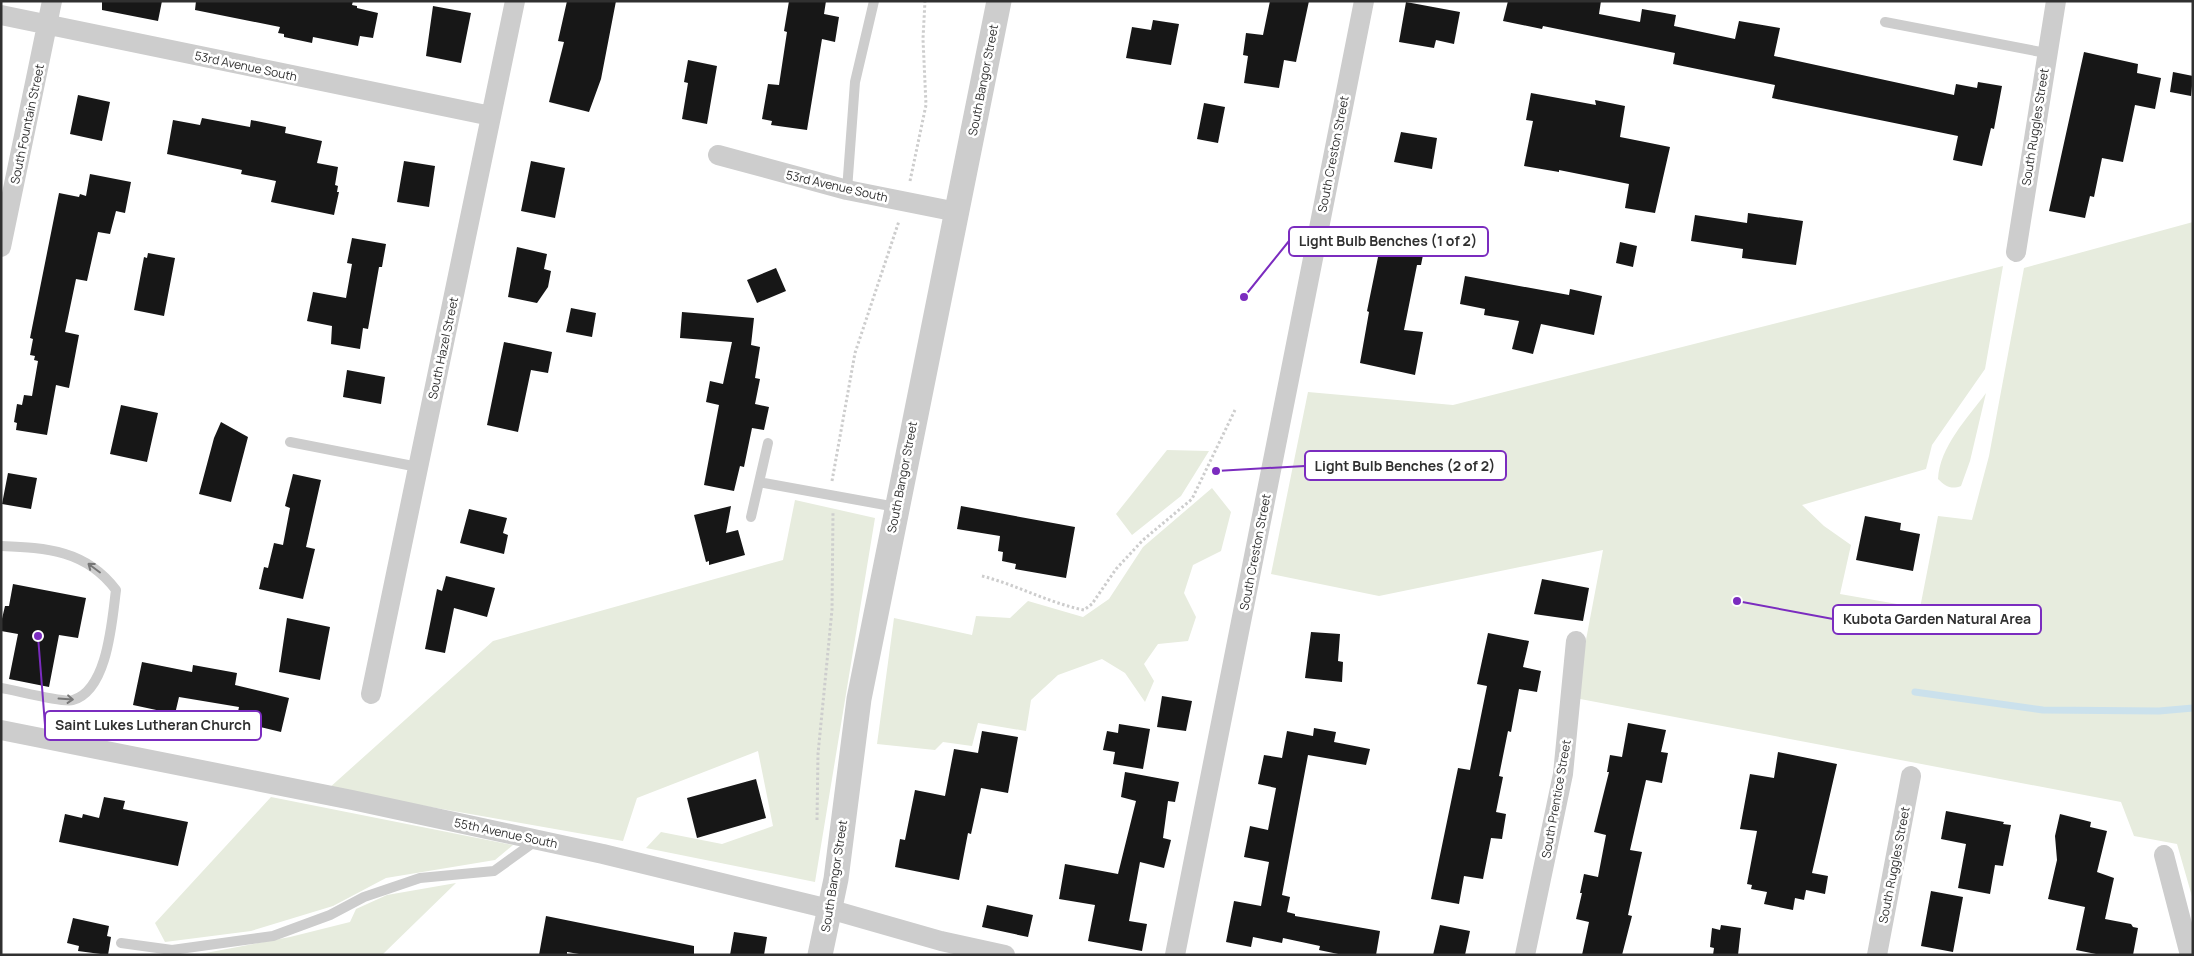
<svg xmlns="http://www.w3.org/2000/svg" width="2194" height="956" font-family="Manrope,sans-serif">
	<style>
		.green { fill: #e7ecde }
		.lines { fill: none; stroke-linecap: round; stroke-linejoin: round }
		.stream { stroke: #cbe1ec; stroke-width: 7 }
		.building { fill: #171717 }
		.path { stroke: #cdcdcd; stroke-width: 3; stroke-dasharray: 2.5 2.5; stroke-linecap: butt }
		.service { stroke: #cdcdcd; stroke-width: 10 }
		.minor { stroke: #cdcdcd; stroke-width: 20 }
		.tertiary { stroke: #cdcdcd; stroke-width: 25 }
		.oneway { stroke: #777 }
		.labels { text-anchor: middle; dominant-baseline: central; stroke-width: 5; stroke-linejoin: round; paint-order: stroke }
		.street-label { font-size: 12px; fill: #303030; stroke: #fff }
		.leader { fill: none; stroke: #7b2cbf; stroke-width: 2 }
		.callout-dot { fill: #7b2cbf; stroke: #fff; stroke-width: 2 }
		.callout { fill: #fff; stroke: #7b2cbf; stroke-width: 2 }
		.callout-label { font-size: 14px; text-anchor: middle; font-weight: bold; fill: #303030 }
	</style>
	<rect width="100%" height="100%" fill="#fff"/>
	<!-- green -->
	<path class="green" d="M2193,222V900L2177,844L2134,836L2121,802L1575,698L1603,550L1379,596L1271,574L1308,392L1453,405L2003,266L1985,369L1932,445L1926,469L1802,505L1824,526L1851,545L1840,594L1920,608L1938,516L1972,520L1989,456L2024,268Z
		M1986,393L1970,461L1961,486C1951,490 1945,486 1938,479C1940,446 1967,419 1986,393Z
		M1167,450L1209,451L1181,496L1132,535L1116,514Z
		M1212,488L1231,512L1221,551L1193,565L1184,593L1196,617L1188,641L1158,644L1144,664L1154,681L1145,702L1125,673L1102,659L1058,675L1031,700L1026,731L978,723L972,746L943,742L935,750L877,744L894,618L972,635L976,616L1010,618L1028,601L1083,617L1109,599L1143,547Z
		M795,500L875,518L815,882L646,848L661,832L722,844L773,826L758,751L637,798L623,841L328,789L493,641L783,560Z
		M271,797L513,845L495,860L386,878L333,906L251,931L165,942L155,923Z
		M456,883L382,955H195L290,937L350,922L356,909L387,895Z"/>
	<g class="lines">
		<!-- stream -->
		<path class="stream" d="M1915,692L2043,710L2159,711L2193,708"/>
	</g>
	<!-- building -->
	<path class="building" d="M102,1H162L158,21L102,10Z
		M196,1H353L352,5L357,6V8L378,13L373,38L360,36L358,46L313,37L312,43L284,37V34L278,33L280,27L195,10Z
		M567,1H616L601,79L589,112L549,102L564,42L558,41Z
		M789,1H826L824,14L839,17L835,42L822,39L807,130L771,125L772,121L762,119L768,84L779,85L787,32L784,31Z
		M1270,1H1309L1296,62L1284,60L1279,88L1244,83L1248,56L1243,55L1246,33L1263,35Z
		M1508,1H1601L1599,14L1640,22L1642,9L1676,15L1674,26L1735,39L1739,21L1780,28L1774,56L1954,95L1956,84L1977,88L1978,82L2002,86L1994,129L1991,128L1982,166L1953,160L1958,136L1772,98L1775,85L1673,64L1675,53L1543,26L1542,29L1503,21Z
		M1406,2L1460,12L1454,44L1436,40L1434,48L1399,42Z
		M433,6L471,13L461,63L426,56Z
		M1153,20L1179,24L1171,65L1126,58L1132,27L1151,30Z
		M2084,52L2138,64L2137,73L2161,78L2155,109L2135,105L2123,162L2102,158L2094,197L2090,196L2085,218L2049,211Z
		M688,60L717,66L707,124L682,119L688,83L684,82Z
		M2173,72L2193,76L2191,96L2170,92Z
		M1531,93L1596,105L1595,100L1625,106L1620,137L1670,147L1655,213L1625,208L1629,184L1559,170V172L1524,166L1533,121L1526,120Z
		M78,95L110,102L102,141L70,134Z
		M1204,103L1225,107L1218,143L1197,139Z
		M202,118L250,127L251,120L286,127L285,133L322,141L317,163L338,167L335,185L338,186L337,192H339L334,215L271,202L276,181L241,174L242,170L167,154L173,120L200,125Z
		M1401,132L1437,138L1432,169L1394,162Z
		M404,161L435,166L429,207L397,202Z
		M531,161L565,168L555,218L521,211Z
		M90,174L131,182L125,213L116,211L110,234L98,232L87,281L76,279L65,332L79,335L69,388L56,385L47,435L16,430L17,423L14,422L17,404L22,405L24,395L32,396L38,361L34,360L35,356L30,355L33,339L30,338L59,193L79,197L80,194L86,196Z
		M1748,213L1803,221L1796,265L1742,258L1743,249L1691,241L1695,215L1747,223Z
		M1380,226L1427,235L1421,265H1417L1404,330L1423,332L1415,375L1360,363L1369,312L1367,311L1378,257H1374Z
		M352,238L386,244L382,267H379L368,329L363,328L360,349L331,344L332,326L307,321L313,292L346,298L352,264L347,263Z
		M1620,242L1637,246L1633,267L1616,263Z
		M517,247L547,254L544,269L551,271L548,287L537,303L508,297Z
		M148,253L175,258L164,316L134,310L144,257L147,258Z
		M776,268L786,291L757,303L747,280Z
		M1465,276L1569,295L1570,289L1602,296L1594,335L1541,324L1533,354L1512,349L1519,321L1484,315L1485,309L1460,304Z
		M571,308L596,313L592,337L566,332Z
		M682,312L754,318L751,345L760,347L755,378L760,379L755,404L769,407L764,430L752,428L744,467L740,466L734,491L704,485L719,405L706,402L710,381L723,384L732,342L680,338Z
		M504,342L552,352L548,373L531,370L518,432L487,425Z
		M347,370L385,377L381,404L343,397Z
		M121,405L158,413L147,462L110,454Z
		M221,422L248,437L231,502L199,494L214,438Z
		M8,473L37,478L31,509L2,504Z
		M293,474L321,480L306,547L315,549L303,599L259,589L264,567L268,568L274,543L283,545L290,508L285,506Z
		M731,506L726,533L738,530L745,555L709,565V561L706,562L694,515Z
		M961,506L1075,527L1066,578L1015,569L1016,564L1002,561L1003,552L998,551L1000,536L957,529Z
		M469,509L507,518L503,533L508,535L504,554L460,543Z
		M1865,516L1901,523L1900,530L1920,534L1913,571L1856,560Z
		M446,576L495,588L487,617L454,608L445,653L425,649L437,589L442,591Z
		M1542,579L1589,588L1583,621L1534,614Z
		M13,584L86,598L78,638L59,635L49,687L9,679L18,634L1,631V623L5,606H9Z
		M287,618L330,627L320,680L279,672Z
		M1311,632L1340,634L1338,661L1343,662L1342,682L1305,678Z
		M1488,633L1529,641L1523,667L1541,671L1537,692L1519,689L1511,732L1508,731L1499,776L1503,777L1496,812L1506,814L1502,839L1491,838L1483,879L1464,876L1459,904L1431,899L1458,768L1470,770L1487,686L1477,684Z
		M142,662L192,672L193,665L237,673L235,685L289,698L281,732L236,721L239,707L179,697L175,714L133,705Z
		M1162,696L1192,701L1186,731L1157,727Z
		M1628,723L1666,730L1661,752L1668,753L1662,783L1646,780L1630,850L1642,852L1628,915L1632,916L1622,955H1582L1589,922L1576,919L1582,893H1580L1584,874L1598,877L1606,835L1594,832L1609,772H1607L1610,755L1622,757Z
		M1119,724L1150,729L1143,769L1113,764L1115,752L1103,750L1107,731L1118,733Z
		M1314,728L1336,732L1334,742L1370,749L1366,765L1308,755L1282,895L1290,897L1287,912L1295,914V916L1380,931L1376,955H1343L1319,950L1320,946L1283,938L1282,943L1253,937L1251,947L1226,942L1234,901L1261,906L1269,862L1244,857L1250,826L1268,830L1276,788L1258,784L1264,755L1282,758L1287,731L1313,736Z
		M982,731L1018,737L1008,793L981,788L971,834L968,833L959,880L895,867L900,839L905,840L915,790L945,796L954,749L978,753Z
		M1778,752L1837,764L1812,873L1828,876L1825,894L1806,890L1804,900L1795,898L1793,910L1764,904L1767,892L1751,889L1752,885L1747,884L1757,831L1740,829L1750,774L1774,778Z
		M1125,772L1179,782L1175,802L1168,801L1163,838L1171,840L1164,868L1140,862L1129,921L1147,924L1142,951L1088,941L1095,905L1059,899L1065,864L1118,874L1136,801L1121,797Z
		M756,779L766,818L697,838L687,798Z
		M104,797L125,801L123,809L188,822L178,866L59,842L65,814L82,818L83,814L99,818Z
		M1946,811L2004,822L2003,824L2011,825L2003,866L1995,865L1990,894L1958,888L1966,844L1941,839Z
		M2060,814L2091,822L2090,827L2107,831L2097,872L2114,878L2105,919L2131,924L2133,927L2138,928L2133,955H2101L2076,950L2085,907L2048,899L2057,860L2055,836Z
		M1931,891L1963,897L1953,952L1921,946Z
		M987,905L1033,915L1028,937L982,927Z
		M546,916L694,946V955H585L567,952V955H539Z
		M73,918L109,926L107,936L111,937L108,955L78,951L79,946L67,943Z
		M1440,925L1470,931L1465,955H1433Z
		M1721,925L1741,928L1738,955H1713L1714,948L1710,947L1712,928L1720,930Z
		M734,932L767,937L764,955H730Z"/>
	<g class="lines">
		<!-- path -->
		<path class="path" d="M910,181L926,105L923,39L925,1
			M832,481L855,353L899,221
			M982,576C1017,585 1049,603 1084,610L1092,604L1116,569L1143,540L1192,499L1235,410
			M817,820L818,754L832,610L833,512"/>
		<!-- service -->
		<path class="service" d="M1885,22L2046,53
			M847,190L855,82L874,1
			M290,442L418,467
			M759,482L896,507
			M751,517L768,443
			M1,546C47,548 86,550 116,590C112,620 108,690 73,700C63,703 15,690 1,688
			M121,943L172,950L273,936L330,915L364,897L420,878L494,871L537,840"/>
		<!-- minor -->
		<path class="minor" d="M1,15L491,116
			M718,155L847,190L957,212
			M1,247L52,1
			M2016,252L2056,1
			M371,694L515,1
			M1,730L352,800L603,854L829,909L941,941L1005,955
			M2164,855L2190,955
			M1175,955L1364,1
			M1525,955L1563,774L1576,641
			M1877,955L1911,776"/>
		<!-- tertiary -->
		<path class="tertiary" d="M820,955L836,879L859,699L999,1"/>
	</g>
	<!-- one-way arrows -->
	<defs><path id="oneway-shaft" d="M-6 0H5M1.5-3L5.5 0L1.5 3" fill="none" stroke-width="1.6" stroke-linecap="round" stroke-linejoin="round" transform="scale(1.25)"/></defs>
	<g class="oneway">
		<use href="#oneway-shaft" transform="translate(94 568) rotate(-143)"/>
		<use href="#oneway-shaft" transform="translate(66 699) rotate(4)"/>
	</g>
	<g class="labels">
		<!-- street labels -->
		<g class="street-label">
			<text transform="translate(246 66) rotate(12)">53rd Avenue South</text>
			<text transform="translate(983 80) rotate(-79)">South Bangor Street</text>
			<text transform="translate(27 124) rotate(-78)">South Fountain Street</text>
			<text transform="translate(2035 127) rotate(-81)">South Ruggles Street</text>
			<text transform="translate(1333 154) rotate(-79)">South Creston Street</text>
			<text transform="translate(837 186) rotate(13)">53rd Avenue South</text>
			<text transform="translate(443 348) rotate(-78)">South Hazel Street</text>
			<text transform="translate(902 477) rotate(-79)">South Bangor Street</text>
			<text transform="translate(1255 552) rotate(-79)">South Creston Street</text>
			<text transform="translate(1556 799) rotate(-80)">South Prentice Street</text>
			<text transform="translate(506 833) rotate(12)">55th Avenue South</text>
			<text transform="translate(1894 865) rotate(-79)">South Ruggles Street</text>
			<text transform="translate(834 876) rotate(-81)">South Bangor Street</text>
		</g>
	</g>
	<!-- callouts -->
	<path class="leader" d="M1244 297L1289 241M1216 471L1305 466M1737 601L1833 619M38 636L45 725"/>
	<g class="callout-dot">
		<circle cx="1244" cy="297" r="5"/>
		<circle cx="1216" cy="471" r="5"/>
		<circle cx="1737" cy="601" r="5"/>
		<circle cx="38" cy="636" r="5"/>
	</g>
	<g class="callout">
		<rect x="1289" y="227" width="199" height="29" rx="5"/>
		<rect x="1305" y="451" width="201" height="29" rx="5"/>
		<rect x="1833" y="605" width="208" height="29" rx="5"/>
		<rect x="45" y="711" width="216" height="29" rx="5"/>
	</g>
	<g class="callout-label">
		<text x="1388" y="246">Light Bulb Benches (1 of 2)</text>
		<text x="1405" y="471">Light Bulb Benches (2 of 2)</text>
		<text x="1937" y="624">Kubota Garden Natural Area</text>
		<text x="153" y="730">Saint Lukes Lutheran Church</text>
	</g>
	<!-- border -->
	<rect width="2194" height="956" fill="none" stroke="#303030" stroke-width="5"/>
</svg>
